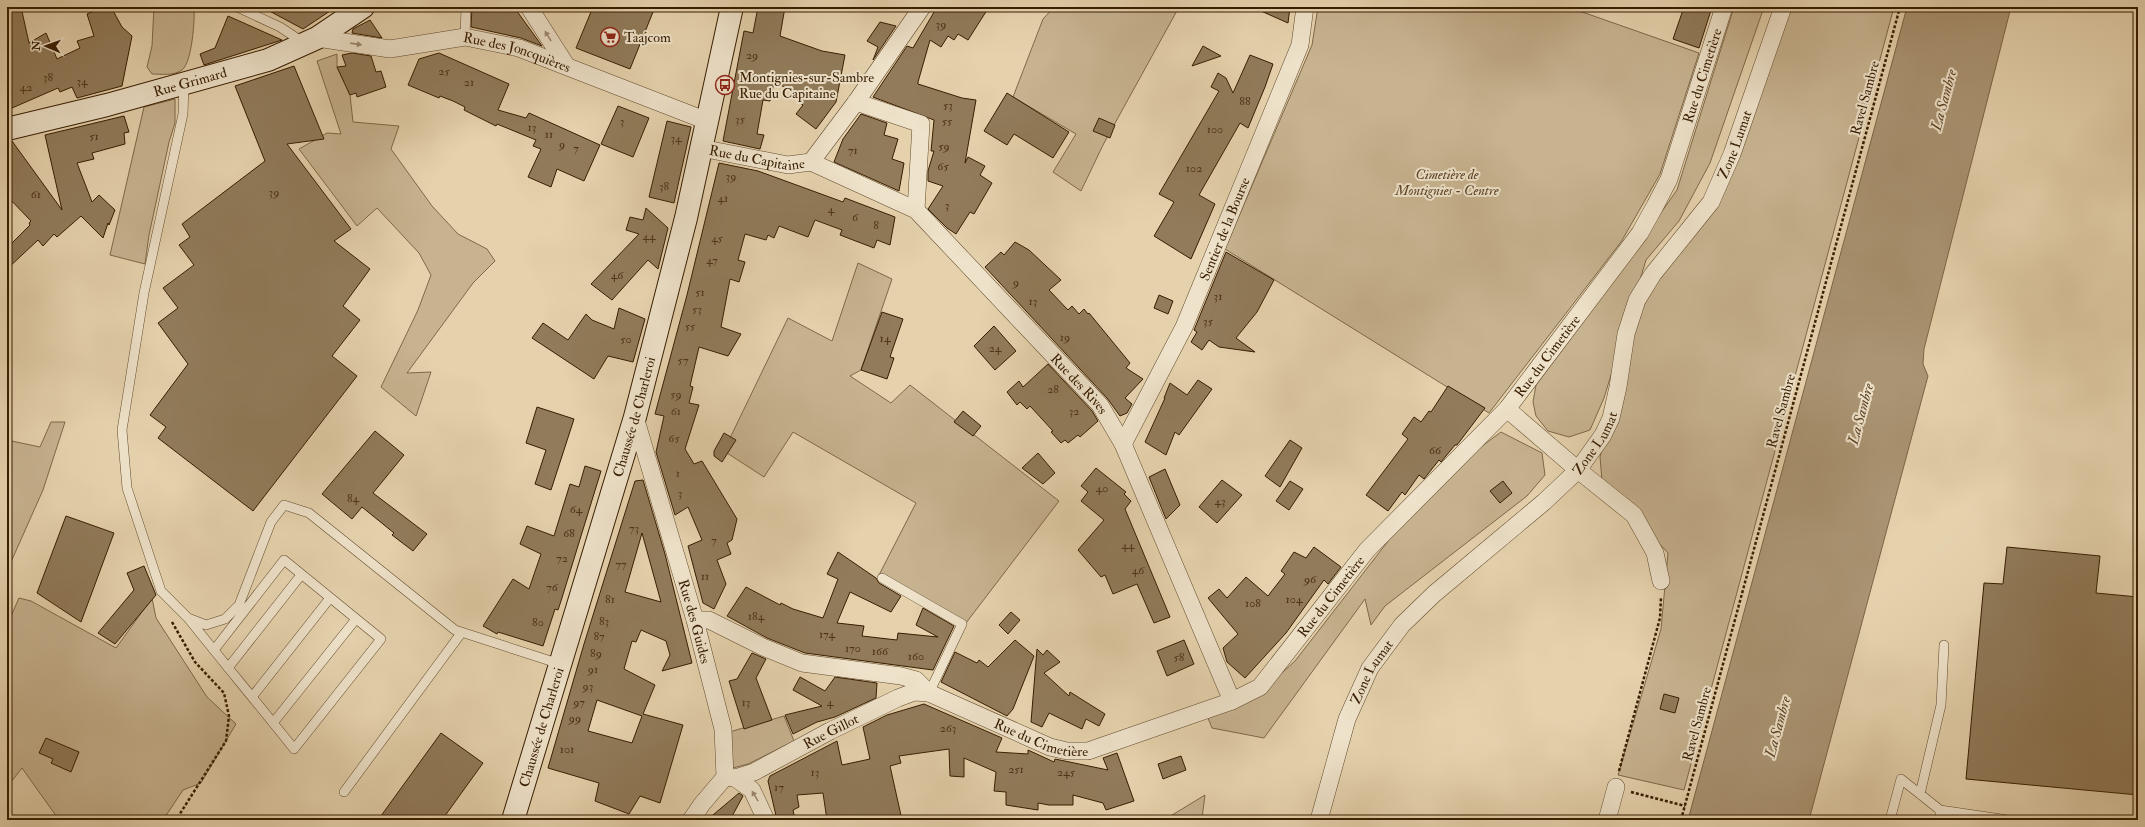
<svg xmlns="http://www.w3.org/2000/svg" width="2145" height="827" font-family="'IM FELL Double Pica',serif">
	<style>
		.green { fill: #c7b390; stroke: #7f6848 }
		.water { fill: #aa9473; stroke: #7c6445 }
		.building { fill: #917b5a; stroke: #371d01; fill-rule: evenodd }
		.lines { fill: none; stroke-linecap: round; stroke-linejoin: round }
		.lane-casing { stroke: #624a2c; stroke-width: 10 }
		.street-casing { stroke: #624a2c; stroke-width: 18 }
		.secondary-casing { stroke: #371d01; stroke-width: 24 }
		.path { stroke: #371d01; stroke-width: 2.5; stroke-dasharray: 3 2; stroke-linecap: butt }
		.lane { stroke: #eee2ca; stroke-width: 9 }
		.street { stroke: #eee2ca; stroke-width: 17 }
		.secondary { stroke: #eee2ca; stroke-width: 22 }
		.oneway { fill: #9c8970 }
		.labels { text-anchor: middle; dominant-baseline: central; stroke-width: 4; stroke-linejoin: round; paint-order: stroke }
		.number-label { font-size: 12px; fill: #4e3417 }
		.poi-label { font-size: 14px; fill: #371d01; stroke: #eee2ca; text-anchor: start }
		.street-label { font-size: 14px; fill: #371d01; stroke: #eee2ca }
		.park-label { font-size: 14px; font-style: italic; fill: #5b4225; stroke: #eee2ca }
		.water-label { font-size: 15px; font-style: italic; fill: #5f4729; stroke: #eee2ca }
	</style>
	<rect width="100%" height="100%" fill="#e5d2ad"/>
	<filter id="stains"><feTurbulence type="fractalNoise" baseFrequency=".005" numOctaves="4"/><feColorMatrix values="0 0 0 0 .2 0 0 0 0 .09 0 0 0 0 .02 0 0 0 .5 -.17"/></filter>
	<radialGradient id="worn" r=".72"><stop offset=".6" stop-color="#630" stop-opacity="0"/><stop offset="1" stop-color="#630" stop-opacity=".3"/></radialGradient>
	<!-- green -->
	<path class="green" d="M154,7H194C195,19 192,63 182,70C174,76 161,74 152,74L147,67L152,46Z
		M1054,7H1179L1103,145L1081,191L1053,172L1076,134L1013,97L1043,19Z
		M1318,7H1568L1699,53L1660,174L1621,242L1489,413L1225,249L1312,45Z
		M1734,7H1764L1710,163L1679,221L1646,260L1604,398L1590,430L1569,437L1548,431L1536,416L1533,402L1536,385L1603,295L1677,190Z
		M1785,7H1894L1684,790L1618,775L1661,629L1668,553L1602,481L1600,457L1637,318L1660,276L1698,228Z
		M337,54V67L350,95L353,122L399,126L391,149L432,206L458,234L487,249L495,261L473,283L407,373L431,372L416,416L381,387L418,310L431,275L419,253L377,208L357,226L299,149L327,133L341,134L317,61Z
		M175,99V123L169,142L149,235L145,264L110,255L144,107Z
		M858,263L892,279L861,370L850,376L891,403L910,385L1059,501L966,623L879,575L916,503L793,432L764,477L727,453L730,438L788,318L832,341Z
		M51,422H65L43,490L7,571V440L40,447Z
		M1501,432L1542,453L1545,475L1527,496L1385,606L1371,625L1365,599L1264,738L1212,728L1206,713L1251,701L1295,661L1434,482Z
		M19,598L31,601L116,648L152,598L156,618L207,697L236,724L201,783L183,790L163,820H59L22,768L7,787V625Z
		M784,716L794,741L748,764L733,768L726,733Z
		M1205,795L1202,818L1198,820H1164Z"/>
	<!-- water -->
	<path class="water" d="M1907,7H2011L1924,349L1923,364L1928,376L1809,820H1688Z"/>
	<!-- building -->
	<path class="building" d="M7,7H21L29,43L46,33L57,59L80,48L77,41L94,36L87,14L103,7H111L122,27L132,36L122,86L77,98L72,87L60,92L58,88L12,108L7,96Z
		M262,7H336L303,29Z
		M472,7H514L542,46L521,38L471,27Z
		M593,7H655L630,69L576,48Z
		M758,7H785L780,36L822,51L845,55L836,102L816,129L796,114L803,105L800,103L805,97L774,82L770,101L763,100L757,134L764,135L760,149L723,141L744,31L753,33Z
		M937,7H989L968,40L958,34L954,40L948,36L941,47L930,40L918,82V84L962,98L976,100L965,163L968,157L985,166L980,175L992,183L974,214L970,212L956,234L947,228L928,209L943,186L928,181V171L934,151H931L934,120L873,97L907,46L913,48Z
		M1252,7H1290L1288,23Z
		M1684,7H1712L1699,48L1673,39Z
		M228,16L282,40L204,65L200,54L215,48Z
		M370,20L382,38L352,33L353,29Z
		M880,22L896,26L873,60L878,47L867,41Z
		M1203,46L1221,56L1192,66Z
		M352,53L371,56L376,72L381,71L386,87L357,97L356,93L350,95L337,67L346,66L342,55Z
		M439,53L509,84L498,110L526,118L529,113L600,145L584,181L557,169L551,187L528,177L541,149L533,146L536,140L497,124L496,126L464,110L465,107L453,101L440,96L439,98L408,85L419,59Z
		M1250,55L1273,64L1265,87L1248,128L1240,123L1199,195L1215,204L1191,259L1154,236L1174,202L1159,194L1219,91L1211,87L1218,73L1226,78L1233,93Z
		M294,66L324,139L287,144L351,229L334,241L370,269L343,306L360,320L332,356L357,376L253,511L158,438L166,427L150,415L188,364L158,323L178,308L163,288L194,265L179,245L190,237L182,224L265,161L235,86Z
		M1007,93L1069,132L1053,158L1014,134L1007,145L984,131Z
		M618,106L649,118L633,157L601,144Z
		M861,114L887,123L884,135L898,139L892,159L904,163L899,191L834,162L843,139Z
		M124,116L129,132L124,133L125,144L92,153L94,159L77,163L92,202L99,195L115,210L109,225L108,223L103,238L81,216L57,237L54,234L43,246L38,240L7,269V248L30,225L29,223L31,221L7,196V141H12L62,210L45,135Z
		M1099,118L1115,125L1110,138L1093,131Z
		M667,121L691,127L674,203L649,197Z
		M719,163L758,171L843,202L845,198L895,217L890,245L877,240L874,248L840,235L842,230L815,220L808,237L779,226L774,238L768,235L766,240L745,234L738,260L745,262L739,282L730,279L721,327L741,334L728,356L699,347L690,386L693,387L689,403L699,405L685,449L694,464L702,461L737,519L732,540L727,543L731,554L717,560L726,584L714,609L703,603L688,546L702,540L688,507L675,515L656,452L664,416L655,414L687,295Z
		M646,208L668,228L658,269L648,260L612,300L591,284L639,234L626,230L630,217L643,220Z
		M1015,242L1029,250L1061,280L1049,290L1068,310L1072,306L1079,314L1084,309L1088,314L1089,313L1130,363L1126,368L1143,379L1125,398L1132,404L1127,413L1120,416L1107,398L985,267L1001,252L1004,255Z
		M1226,252L1274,280L1257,312L1236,338L1255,352L1219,347L1209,340L1202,350L1191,342L1197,332L1194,330Z
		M1159,295L1173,301L1168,314L1154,308Z
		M619,308L645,319L633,362L608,356L594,379L532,338L543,323L568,340L586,314L592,320L614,329Z
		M882,312L903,319L890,357L894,358L887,379L861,370Z
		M994,326L1016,351L995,370L974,346Z
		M1048,364L1092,411L1098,421L1080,437L1078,435L1068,443L1065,440L1061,443L1051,432L1053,431L1030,406L1027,409L1020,402L1017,405L1007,392L1019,381L1023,387Z
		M1198,380L1212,389L1179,435L1175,432L1166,455L1145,442L1165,398H1164L1170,383L1187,395Z
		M1448,386L1485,408L1457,445H1455L1441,462L1439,460L1424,479L1419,475L1405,495L1402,492L1388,511L1366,495L1408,439L1402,434L1414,417L1421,422L1429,411L1431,412Z
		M537,407L574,419L551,490L535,484L546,450L526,443Z
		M963,411L981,426L973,436L954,422Z
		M375,431L404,455L373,493L427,534L413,551L392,535L394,533L362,507L352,519L322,494Z
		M724,433L736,440L722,462L714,456V451Z
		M1290,440L1302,448L1280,487L1265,476Z
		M1038,453L1055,473L1043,484L1022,468Z
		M585,466L601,471L561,601L558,610L555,609L543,646L498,632L497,634L483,626L513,579L529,589L541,554L520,544L527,526L554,536L570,484L579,487Z
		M1096,468L1126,492L1124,494L1131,501L1125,509L1170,617L1154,623L1137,584L1113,594L1105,575L1101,577L1078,550L1104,520L1081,501L1088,492L1081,486Z
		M1165,469L1180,505L1166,519L1149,477Z
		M643,480L665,554L692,663L662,671L670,655L666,641L641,630L636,642L632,641L624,669L655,685L643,714L683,725L660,803L640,796L629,814L595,801L599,783L548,768L584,644L635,481ZM642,533L661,602L625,592ZM597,700L642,716L632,743L588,731Z
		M1222,480L1242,495L1217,523L1199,507Z
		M1290,481L1303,489L1289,510L1276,501Z
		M1503,481L1512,493L1500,503L1490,491Z
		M66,516L114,533L81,622L37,593Z
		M1314,547L1341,567L1328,584L1324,580L1286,633L1245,678L1227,662L1223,648L1238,634L1208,598L1219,589L1227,598L1246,577L1268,596L1285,574L1281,571L1294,552L1306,558Z
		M2007,547L2100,556L2096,593L2138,597V795L1966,779L1984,583L2003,584Z
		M838,552L876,578L879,583L901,596L891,612L850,592L837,623L864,626L862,636L897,640L898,633L938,637L916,625L923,608L954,626L933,670L805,653L767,638L727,616L746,587L780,605L781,603L793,609L823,618L838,579L827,574Z
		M144,566L156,595L115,644L98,633L134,590L127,573Z
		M1011,612L1020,620L1008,634L999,625Z
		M1015,640L1034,656L1013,709L1007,716L941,682L955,652L977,663L979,660L988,667Z
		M1184,640L1194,664L1167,676L1157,651Z
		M1037,649L1043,655L1047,650L1060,662L1044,673L1069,696L1070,692L1105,714L1099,726L1086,719L1082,729L1049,713L1042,727L1031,722Z
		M752,653L766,659L756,678L772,720L744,729L729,681L737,679Z
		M800,677L825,691L835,677L877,683L876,698L835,717L817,722L793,734L785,715L822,706L793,690Z
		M1664,694L1679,698L1675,713L1660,709Z
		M924,704L1002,738L996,752L1028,754V750L1054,762L1055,759L1108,770L1103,758L1117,753L1134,801L1106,810L1103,803L1073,795V805H1049L1038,803V810L1006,805V792L994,791L996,772L964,758V777L950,776L949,749L899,756L901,763L890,766L902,820H827L823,793L797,795L799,807L793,810L795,820H777L768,781L770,776L837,741L842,765L870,759L863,727L887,715Z
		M441,733L483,763L442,820H378Z
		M46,738L79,752L71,772L51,763L53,759L39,753Z
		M1181,756L1186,770L1163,779L1158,764Z
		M739,793L743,796L730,820H707Z"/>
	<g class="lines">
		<!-- lane casing -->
		<g class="lane-casing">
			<path id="lane" d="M237,7L280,27L304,43
				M465,37L466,7
				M184,84L183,114L144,293L122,430L127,488L161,591L188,618L206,625L225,619L239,605L271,522L284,505L309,513L455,630L560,664
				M882,578L962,624L929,693
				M188,618C223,662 259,705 294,749L381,639L284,560L214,650
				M228,668L301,575
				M252,697L330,598
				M273,723L356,619
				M344,792L462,632
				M1920,794L1941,705L1944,645
				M1940,810L2008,820
				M1890,820L1901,779L1940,810V820"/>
		</g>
		<!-- street casing -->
		<g class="street-casing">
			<g id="street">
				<path d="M529,7L566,65"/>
				<path id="s1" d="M317,38L390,49L465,37L519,48L707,121"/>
				<path d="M856,102L921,124L916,210"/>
				<path id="s2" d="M701,148L788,165L811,162L856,102L922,7"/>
				<path id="s3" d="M811,162L916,210L1100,405L1123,444L1232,701"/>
				<path d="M1507,409L1578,470L1634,515L1655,553L1661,581"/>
				<path id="s4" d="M635,417L695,620L723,729L725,777L702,804L691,820"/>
				<path id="s5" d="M1123,444L1184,327L1300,45L1305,7"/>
				<path id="s6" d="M695,620H709L763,647L802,663L901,676L916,680L929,693L1050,747L1067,751H1088L1232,701L1260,687L1367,550L1507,409L1640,233L1655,206L1669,179L1724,7"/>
				<path id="s7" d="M725,777L735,778L754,772L830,731L898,698L914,692L929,693"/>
				<path d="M735,778L752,790L766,820"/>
				<path id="s8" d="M1319,820L1347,719L1370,668L1402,625L1434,594L1544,502L1578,470L1603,435L1611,418L1618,387L1626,334L1637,300L1653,274L1711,202L1732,154L1783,7"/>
				<path d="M1607,820L1616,787"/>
			</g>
		</g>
		<!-- secondary casing -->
		<g class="secondary-casing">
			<g id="secondary">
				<path id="s9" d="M7,129L107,105L268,60L317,38L363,7"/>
				<path id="s10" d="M513,820L635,417L686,218L732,7"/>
			</g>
		</g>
		<!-- path -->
		<path class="path" d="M172,622L195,662L224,693L229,716L226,741L176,820
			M1619,771L1660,618L1661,597
			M1631,792L1685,806
			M1681,820L1900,7"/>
		<!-- lane -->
		<use href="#lane" class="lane"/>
		<!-- street -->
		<use href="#street" class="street"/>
		<!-- secondary -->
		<use href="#secondary" class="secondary"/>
	</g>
	<!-- one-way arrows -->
	<defs><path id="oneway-solid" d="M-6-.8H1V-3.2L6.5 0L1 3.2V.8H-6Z"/></defs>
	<g class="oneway">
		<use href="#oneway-solid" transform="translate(548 36) rotate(-122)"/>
		<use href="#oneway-solid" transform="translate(356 44) rotate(8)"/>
		<use href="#oneway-solid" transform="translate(755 796) rotate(-121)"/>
	</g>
	<!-- icons -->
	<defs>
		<g id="supermarket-ring" transform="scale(1)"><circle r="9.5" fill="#eee2ca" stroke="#8f2418" stroke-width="1.5"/><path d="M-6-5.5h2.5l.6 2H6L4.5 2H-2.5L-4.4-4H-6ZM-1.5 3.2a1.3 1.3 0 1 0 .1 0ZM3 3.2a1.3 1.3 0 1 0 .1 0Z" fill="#8f2418"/></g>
		<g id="bus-ring" transform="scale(1)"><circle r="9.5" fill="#eee2ca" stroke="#8f2418" stroke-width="1.5"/><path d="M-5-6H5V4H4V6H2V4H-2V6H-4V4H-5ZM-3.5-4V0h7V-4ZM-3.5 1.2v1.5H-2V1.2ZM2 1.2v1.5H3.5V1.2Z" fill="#8f2418"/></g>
	</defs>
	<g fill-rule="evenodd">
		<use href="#supermarket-ring" x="610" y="37"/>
		<use href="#bus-ring" x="725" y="85"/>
	</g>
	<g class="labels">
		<!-- number labels -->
		<g class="number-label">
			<text x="941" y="24">39</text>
			<text x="752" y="55">29</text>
			<text x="444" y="71">25</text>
			<text x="48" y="77">38</text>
			<text x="82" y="81">34</text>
			<text x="469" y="82">21</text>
			<text x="26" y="87">42</text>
			<text x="1245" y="101">88</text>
			<text x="948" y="105">53</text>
			<text x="740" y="119">35</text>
			<text x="622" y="121">3</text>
			<text x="947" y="121">55</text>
			<text x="532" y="127">13</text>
			<text x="1215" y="129">100</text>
			<text x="549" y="134">11</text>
			<text x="94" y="136">51</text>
			<text x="676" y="138">34</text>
			<text x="562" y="144">9</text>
			<text x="944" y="146">59</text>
			<text x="576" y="148">7</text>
			<text x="853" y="150">71</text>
			<text x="943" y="166">65</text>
			<text x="1194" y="168">102</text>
			<text x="731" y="176">39</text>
			<text x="664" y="186">38</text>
			<text x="274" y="192">39</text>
			<text x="36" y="194">61</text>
			<text x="723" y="198">41</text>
			<text x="947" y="205">3</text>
			<text x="831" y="209">4</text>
			<text x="855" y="217">6</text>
			<text x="876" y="225">8</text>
			<text x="649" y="236">44</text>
			<text x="717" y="238">45</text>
			<text x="712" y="260">47</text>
			<text x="617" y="275">46</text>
			<text x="1016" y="282">9</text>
			<text x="700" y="292">51</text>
			<text x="1218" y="296">31</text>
			<text x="1033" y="301">13</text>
			<text x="697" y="309">53</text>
			<text x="1208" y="321">35</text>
			<text x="690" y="326">55</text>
			<text x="1065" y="337">19</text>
			<text x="885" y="338">14</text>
			<text x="626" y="339">50</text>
			<text x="995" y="348">24</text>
			<text x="683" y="360">57</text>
			<text x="1053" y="389">28</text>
			<text x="676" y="394">59</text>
			<text x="676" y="411">61</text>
			<text x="1074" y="411">32</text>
			<text x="674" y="438">65</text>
			<text x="1435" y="450">66</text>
			<text x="678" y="473">1</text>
			<text x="1102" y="488">40</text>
			<text x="680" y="493">3</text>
			<text x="353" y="498">84</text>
			<text x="1220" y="501">43</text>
			<text x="576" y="509">64</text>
			<text x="634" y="528">73</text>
			<text x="569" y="533">68</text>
			<text x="714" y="540">7</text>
			<text x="1128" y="545">44</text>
			<text x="562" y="558">72</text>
			<text x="621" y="564">77</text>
			<text x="1138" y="570">46</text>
			<text x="705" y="576">11</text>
			<text x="1310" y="579">96</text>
			<text x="552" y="587">76</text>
			<text x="610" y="599">81</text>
			<text x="1294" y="599">104</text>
			<text x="1253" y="603">108</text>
			<text x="756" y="616">184</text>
			<text x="604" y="621">83</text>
			<text x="538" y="622">80</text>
			<text x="827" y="634">174</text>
			<text x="599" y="636">87</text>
			<text x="853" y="648">170</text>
			<text x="880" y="651">166</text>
			<text x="596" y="653">89</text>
			<text x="916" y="656">160</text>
			<text x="1179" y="657">58</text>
			<text x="593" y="669">91</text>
			<text x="588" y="686">93</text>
			<text x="579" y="702">97</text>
			<text x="746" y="702">13</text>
			<text x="830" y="702">4</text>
			<text x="575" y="718">99</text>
			<text x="948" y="728">263</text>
			<text x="567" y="749">101</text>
			<text x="1016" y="769">251</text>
			<text x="815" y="772">13</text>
			<text x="1066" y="772">245</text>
			<text x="779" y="787">17</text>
		</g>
		<!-- poi labels -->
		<g class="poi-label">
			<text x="624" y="37">Taajcom</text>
			<text x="739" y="77">Montignies-sur-Sambre<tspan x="739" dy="16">Rue du Capitaine</tspan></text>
		</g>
		<!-- street labels -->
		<g class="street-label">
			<text stroke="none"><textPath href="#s1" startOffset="204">Rue des Joncquières</textPath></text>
			<text stroke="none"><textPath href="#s6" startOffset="1368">Rue du Cimetière</textPath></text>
			<text stroke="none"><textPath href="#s9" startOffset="189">Rue Grimard</textPath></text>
			<text transform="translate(1865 98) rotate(-75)">Ravel Sambre</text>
			<text stroke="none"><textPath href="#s8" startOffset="817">Zone Lumat</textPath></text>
			<text stroke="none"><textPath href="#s2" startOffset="57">Rue du Capitaine</textPath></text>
			<text stroke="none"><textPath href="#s5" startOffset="238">Sentier de la Bourse</textPath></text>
			<text stroke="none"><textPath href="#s6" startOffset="1044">Rue du Cimetière</textPath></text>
			<text stroke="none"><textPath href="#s3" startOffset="354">Rue des Rives</textPath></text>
			<text transform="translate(1781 411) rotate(-75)">Ravel Sambre</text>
			<text stroke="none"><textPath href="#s10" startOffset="421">Chaussée de Charleroi</textPath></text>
			<text stroke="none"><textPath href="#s8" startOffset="481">Zone Lumat</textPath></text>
			<text stroke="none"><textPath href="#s6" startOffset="720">Rue du Cimetière</textPath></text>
			<text stroke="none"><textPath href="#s4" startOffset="213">Rue des Guides</textPath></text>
			<text stroke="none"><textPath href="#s8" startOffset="158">Zone Lumat</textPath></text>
			<text transform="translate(1697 724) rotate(-75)">Ravel Sambre</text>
			<text stroke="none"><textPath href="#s10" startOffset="97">Chaussée de Charleroi</textPath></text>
			<text stroke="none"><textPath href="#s7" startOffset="117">Rue Gillot</textPath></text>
			<text stroke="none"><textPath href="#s6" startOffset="372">Rue du Cimetière</textPath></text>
		</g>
		<!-- park labels -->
		<g class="park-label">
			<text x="1447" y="174">Cimetière de<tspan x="1447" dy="16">Montignies - Centre</tspan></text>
		</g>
		<!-- water labels -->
		<g class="water-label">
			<text transform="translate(1944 100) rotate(-75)">La Sambre</text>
			<text transform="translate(1861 414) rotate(-75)">La Sambre</text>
			<text transform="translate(1778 727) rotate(-75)">La Sambre</text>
		</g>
	</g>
	<!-- margin -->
	<rect width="2145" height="827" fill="none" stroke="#e5d2ad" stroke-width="24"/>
	<rect x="8" y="8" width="2129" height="811" fill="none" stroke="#371d01" stroke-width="2"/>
	<rect x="12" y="12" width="2121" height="803" fill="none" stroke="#371d01"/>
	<!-- north arrow -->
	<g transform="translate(46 46) rotate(272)" stroke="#eee2ca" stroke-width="3" paint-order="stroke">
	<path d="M0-3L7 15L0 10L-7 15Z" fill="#371d01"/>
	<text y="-6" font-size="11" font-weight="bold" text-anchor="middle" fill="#371d01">N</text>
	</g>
	<rect width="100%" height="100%" filter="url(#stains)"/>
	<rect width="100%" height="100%" fill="url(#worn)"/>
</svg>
